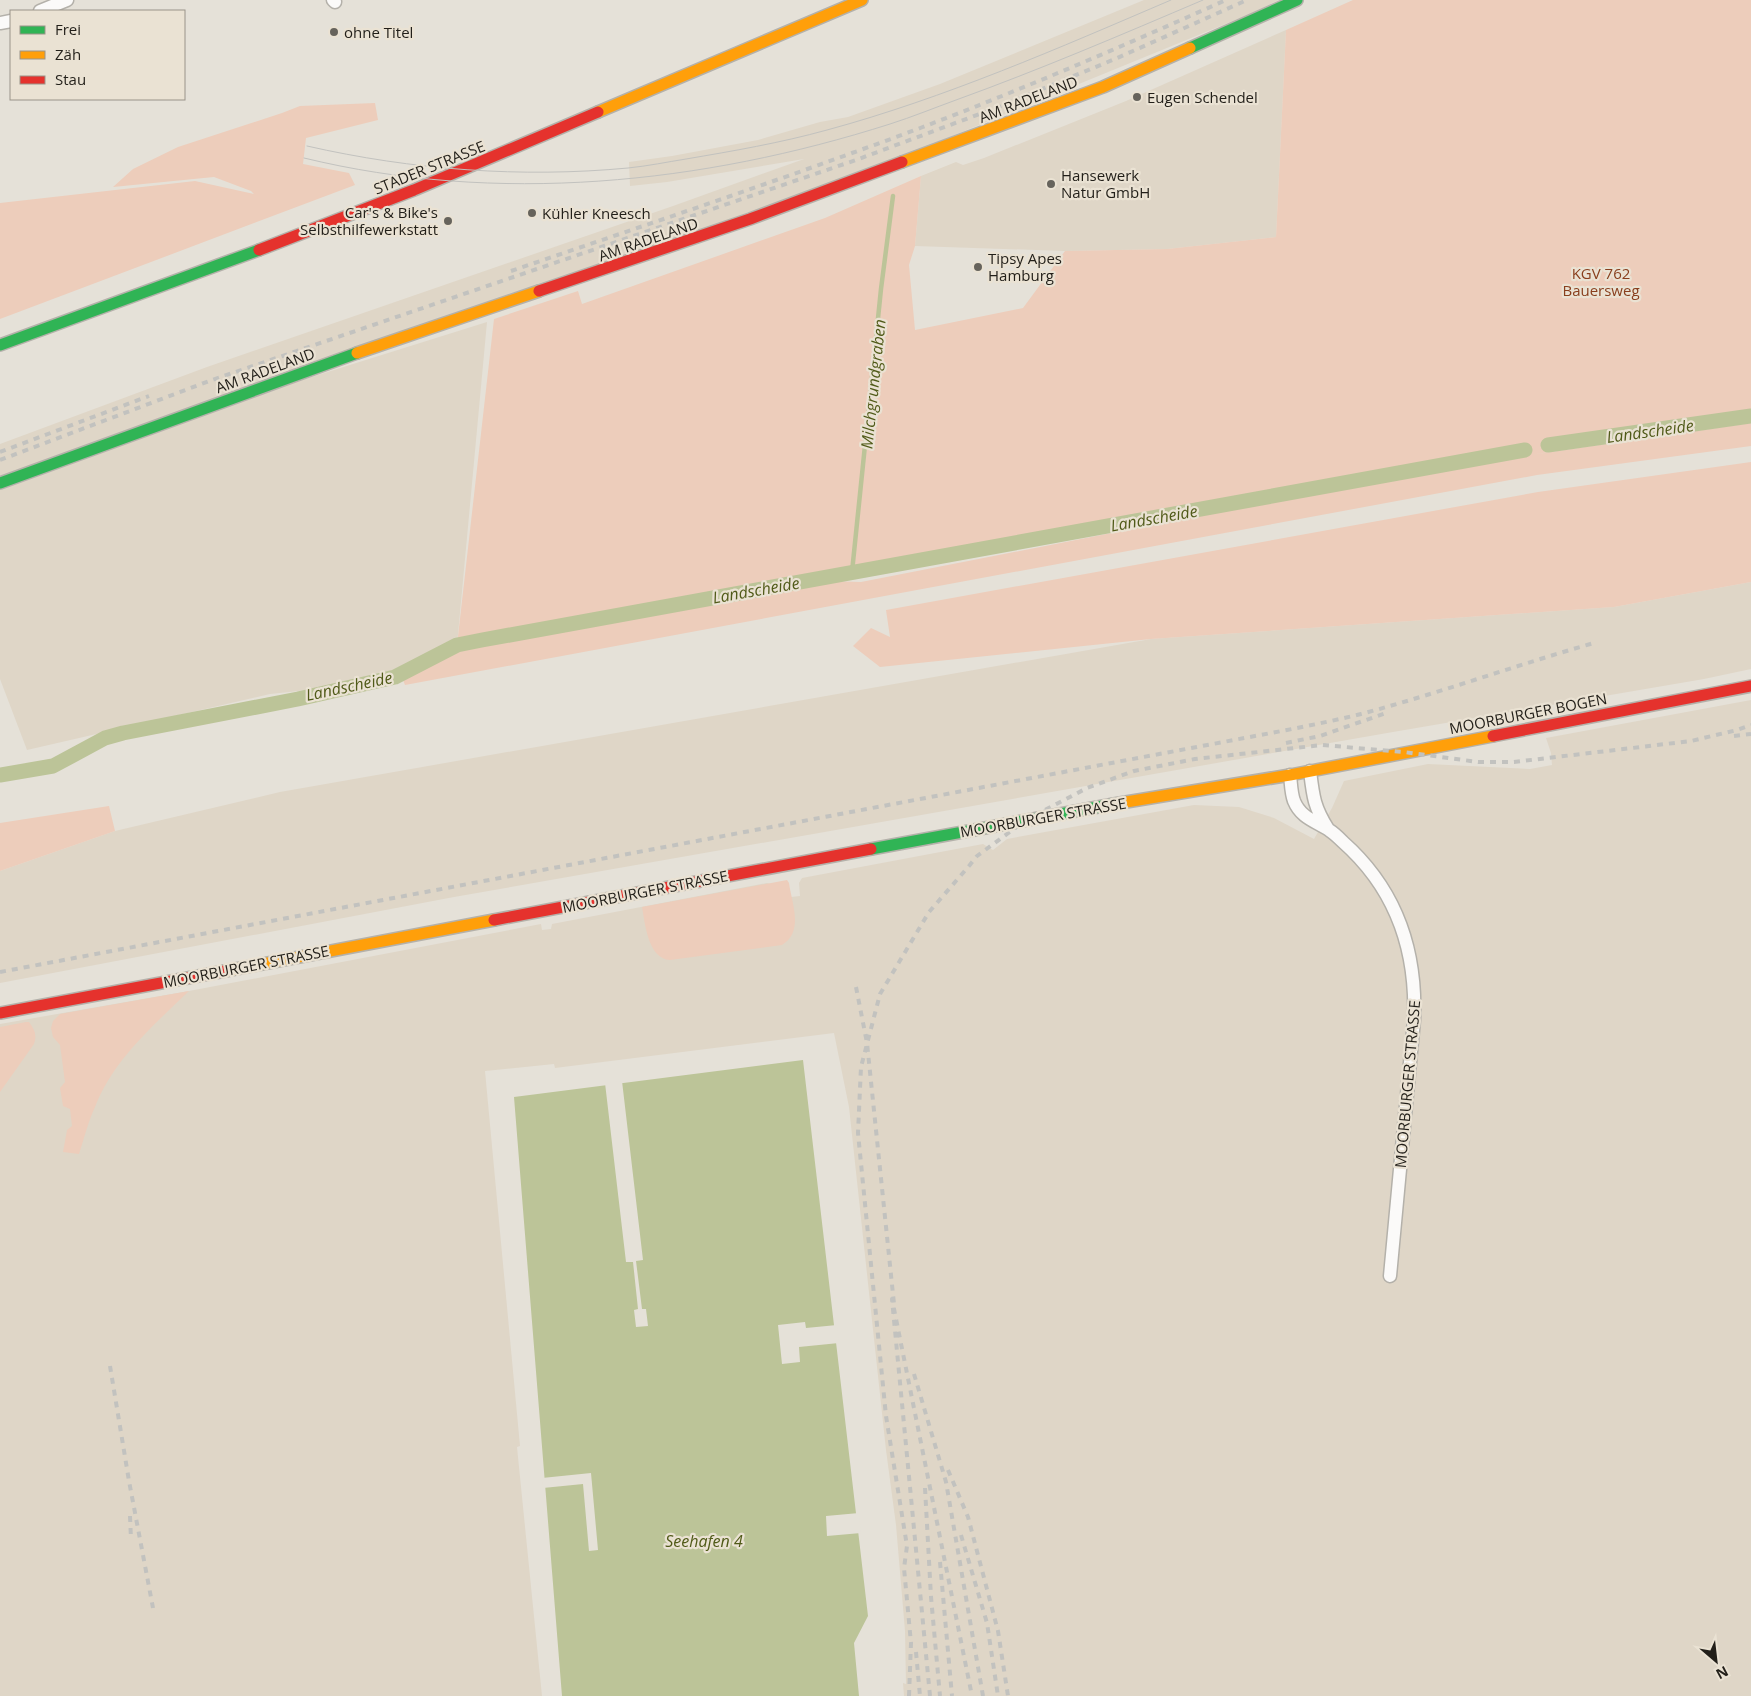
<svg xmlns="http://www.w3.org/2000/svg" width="1751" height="1696" font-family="'Open Sans',sans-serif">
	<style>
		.built { fill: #dfd6c7 }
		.green { fill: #edcdbb; fill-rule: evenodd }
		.water { fill: #bcc498 }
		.pier { fill: #e5e1d8 }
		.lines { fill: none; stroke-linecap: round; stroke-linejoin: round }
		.stream { stroke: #bcc498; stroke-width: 4.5 }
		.canal { stroke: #bcc498; stroke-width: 15 }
		.street-casing { stroke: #b4b1aa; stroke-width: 15 }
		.fast-casing { stroke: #b4b1aa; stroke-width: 14 }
		.slow-casing { stroke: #b4b1aa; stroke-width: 14 }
		.jam-casing { stroke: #b4b1aa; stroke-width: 14 }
		.street { stroke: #fbfaf9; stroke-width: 12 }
		.fast { stroke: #30b455; stroke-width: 11 }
		.slow { stroke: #ff9f0a; stroke-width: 11 }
		.jam { stroke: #e5322d; stroke-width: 11 }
		.tram { stroke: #c2c2bf; stroke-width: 1 }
		.rail { stroke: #c2c2bf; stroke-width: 4; stroke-dasharray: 6 6; stroke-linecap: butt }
		.poi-dot { fill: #66635c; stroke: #eae2d3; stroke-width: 2 }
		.labels { text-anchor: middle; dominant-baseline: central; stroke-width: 4.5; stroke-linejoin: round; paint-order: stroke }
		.poi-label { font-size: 15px; fill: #221f19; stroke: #eae2d3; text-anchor: start }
		.street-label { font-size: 15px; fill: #221f19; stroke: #eae2d3 }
		.park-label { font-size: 15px; fill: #893f1d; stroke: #eae2d3 }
		.water-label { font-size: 16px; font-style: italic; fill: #505a18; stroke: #eae2d3 }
	</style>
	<rect width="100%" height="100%" fill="#e5e1d8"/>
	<!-- built -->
	<path class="built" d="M1144,0H1279L1245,16L879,166L0,479V444L207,367L673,206L804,159L667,182L630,186L629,162L672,156L758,140L820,122L848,117L940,84Z
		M1286,30L1276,237L1167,249L1065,251L915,246L921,176L956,162L963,165L984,158L1126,101Z
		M487,322L457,645L403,680L270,694L27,750L0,679V490L302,380Z
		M1751,582V669L1704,679L1393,732L454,897L0,983V871L115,831L280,792L1151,639L1614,607Z
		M1751,700V1696H904L903,1683L906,1684L905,1631L896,1525L886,1450L849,1107L834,1033L555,1068L554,1064L485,1071L520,1446L517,1447L542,1696H0V1024L189,991L541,924L542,930L551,929L552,924L767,883L771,884L782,898L800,896L799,883L802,878L983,844L993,850L1007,839L1194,805L1239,807L1274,818L1314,839L1332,808L1344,781L1428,764L1530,769L1552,765L1551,753L1546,738Z"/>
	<!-- green -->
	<path class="green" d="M1353,0H1751V421L1530,455L1751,423V446L1537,475L405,685L403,680L457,645L494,319L578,291L582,304L825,218L921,176L915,246L909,265L915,330L1023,308L1065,251L1167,249L1276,237L1286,30ZM1442,460L1443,468L861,582L796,580Z
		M375,103L378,120L306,138L303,164L349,173L355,185L0,319V203L195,181L254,194L251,191L214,177L113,187L133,169L178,147L282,113L300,106Z
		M1751,462V582L1614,607L1151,639L880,667L853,646L871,628L890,637L886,610L1538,492Z
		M109,806L115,831L0,871V823Z
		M787,880L789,883C792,904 804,932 782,945L670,960C648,959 645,923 642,907Z
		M189,991C154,1025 113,1060 95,1107C88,1122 84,1139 79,1154L63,1152L67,1130L72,1126L70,1109L63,1106L60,1088L65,1082L60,1045L53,1037L51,1028L53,1021L60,1014Z
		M26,1022H29C35,1030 37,1035 34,1044L0,1092V1027Z"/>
	<!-- water -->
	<path class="water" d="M803,1060L868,1616L854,1643L859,1696H562L514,1097Z"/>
	<!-- pier -->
	<path class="pier" d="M622,1081L643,1260L636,1261L642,1309H646L648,1326L636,1327L634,1310L638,1309L633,1262H626L605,1083Z
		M805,1322L806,1328L837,1325L839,1343L799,1347L800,1362L782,1364L778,1325Z
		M591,1473L598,1550L589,1551L583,1484L543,1488L542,1478Z
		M859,1513L861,1533L827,1536L826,1516Z"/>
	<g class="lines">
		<!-- stream -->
		<path class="stream" d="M852,572L881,289L893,196"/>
		<!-- canal -->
		<path class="canal" d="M1548,445L1751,416
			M0,775L53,766L105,738L123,733L298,699L395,677L457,645L482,640L1525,450"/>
		<!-- street casing -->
		<g class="street-casing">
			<path id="street" d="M333,0L335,2
				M40,11L67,0
				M0,23L11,21
				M1310,771C1313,796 1314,807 1328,829
				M1290,775C1291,783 1291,793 1294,801C1301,818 1315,821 1329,830C1334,833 1339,838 1343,842C1396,889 1417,949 1414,1020L1390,1276"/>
		</g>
		<!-- fast casing -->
		<g class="fast-casing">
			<path id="fast" d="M1190,48L1297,0
				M0,345L259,250
				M0,483L357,353
				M871,849L1114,804"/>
		</g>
		<!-- slow casing -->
		<g class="slow-casing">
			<path id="slow" d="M598,112L862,0
				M902,162L1103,87L1190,48
				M357,353L539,291
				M1114,804L1290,775L1493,736
				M225,971L494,920"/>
		</g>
		<!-- jam casing -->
		<g class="jam-casing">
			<path id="jam" d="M259,250L414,190L598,112
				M539,291L750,219L902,162
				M1493,736L1751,686
				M494,920L871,849
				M0,1013L225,971"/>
		</g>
		<!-- street -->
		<use href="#street" class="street"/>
		<!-- fast -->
		<use href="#fast" class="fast"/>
		<!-- slow -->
		<use href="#slow" class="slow"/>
		<!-- jam -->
		<use href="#jam" class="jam"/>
		<!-- tram -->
		<path class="tram" d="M307,146C412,170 522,178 628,168C648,166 667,162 686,159C733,151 780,143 827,130C945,98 1059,48 1171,0
			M304,158C497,205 702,184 890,124C912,117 934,108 956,100C1039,70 1121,35 1203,0"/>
		<!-- rail -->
		<path class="rail" d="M511,271C625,232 739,194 852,153C979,108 1103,55 1226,0
			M0,452L149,396
			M0,460L212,380L856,160L1001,106L1115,59L1247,0
			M1734,736L1751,734
			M1286,743L1320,736L1386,713
			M0,972L1287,730C1312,725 1337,720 1361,714C1440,693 1516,665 1594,643
			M856,987L867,1043L894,1304
			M110,1366L129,1481L153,1608
			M914,1374L946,1482L983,1696
			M948,1470L968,1517L998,1631L1008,1696
			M925,1488L931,1597L940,1696
			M130,1516L131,1539
			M961,1535L987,1623L998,1696
			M940,1562L952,1696
			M916,1652L920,1696
			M909,1696L911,1643L904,1568L907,1546L886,1416L858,1133L861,1067L880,994L929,912L969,866L977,856L1026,820L1087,788L1134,771L1195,759L1322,745L1404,752L1478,762H1514L1691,741L1737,730L1751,725
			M930,1696L892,1299L972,1696"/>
	</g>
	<!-- markers -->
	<g class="poi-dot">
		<circle cx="334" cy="32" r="5"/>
		<circle cx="1137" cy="97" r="5"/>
		<circle cx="1051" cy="184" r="5"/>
		<circle cx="532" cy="213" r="5"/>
		<circle cx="448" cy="221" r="5"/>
		<circle cx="978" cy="267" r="5"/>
	</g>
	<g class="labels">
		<!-- poi labels -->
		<g class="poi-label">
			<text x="344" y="32">ohne Titel</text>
			<text x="1147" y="97">Eugen Schendel</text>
			<text x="1061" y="175">Hansewerk<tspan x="1061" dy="17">Natur GmbH</tspan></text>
			<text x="438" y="212" text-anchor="end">Car's &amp; Bike's<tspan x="438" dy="17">Selbsthilfewerkstatt</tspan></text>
			<text x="542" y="213">Kühler Kneesch</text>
			<text x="988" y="258">Tipsy Apes<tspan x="988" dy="17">Hamburg</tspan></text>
		</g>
		<!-- street labels -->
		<g class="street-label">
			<text transform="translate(1028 99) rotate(-21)">AM RADELAND</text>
			<text transform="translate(429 167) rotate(-22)">STADER STRASSE</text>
			<text transform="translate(648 239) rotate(-19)">AM RADELAND</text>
			<text transform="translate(265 370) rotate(-20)">AM RADELAND</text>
			<text transform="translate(1528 713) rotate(-11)">MOORBURGER BOGEN</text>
			<text transform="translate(1043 817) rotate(-10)">MOORBURGER STRASSE</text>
			<text transform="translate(645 891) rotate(-11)">MOORBURGER STRASSE</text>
			<text transform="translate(246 966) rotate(-11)">MOORBURGER STRASSE</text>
			<text transform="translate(1407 1084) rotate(-85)">MOORBURGER STRASSE</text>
		</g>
		<!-- park labels -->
		<g class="park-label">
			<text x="1601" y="273">KGV 762<tspan x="1601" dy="17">Bauersweg</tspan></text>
		</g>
		<!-- water labels -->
		<g class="water-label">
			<text transform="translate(873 384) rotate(-84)">Milchgrundgraben</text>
			<text transform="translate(1650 431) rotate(-8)">Landscheide</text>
			<text transform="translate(1154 518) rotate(-10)">Landscheide</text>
			<text transform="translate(756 590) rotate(-10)">Landscheide</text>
			<text transform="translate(349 686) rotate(-12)">Landscheide</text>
			<text x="704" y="1541">Seehafen 4</text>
		</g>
	</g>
	<!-- legend -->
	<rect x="10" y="10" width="175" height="90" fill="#eae2d3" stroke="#9a9489"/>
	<rect x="20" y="26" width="25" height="8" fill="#30b455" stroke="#9a9489"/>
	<text x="55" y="35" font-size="15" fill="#221f19">Frei</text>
	<rect x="20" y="51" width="25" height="8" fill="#ff9f0a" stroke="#9a9489"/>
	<text x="55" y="60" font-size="15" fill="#221f19">Zäh</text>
	<rect x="20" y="76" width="25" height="8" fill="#e5322d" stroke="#9a9489"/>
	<text x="55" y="85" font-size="15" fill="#221f19">Stau</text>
	<!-- north arrow -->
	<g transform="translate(1716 1661) rotate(152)" stroke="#eae2d3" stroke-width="4" paint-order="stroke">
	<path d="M0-4L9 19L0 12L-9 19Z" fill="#221f19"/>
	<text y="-8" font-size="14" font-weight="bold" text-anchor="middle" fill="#221f19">N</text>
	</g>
</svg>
